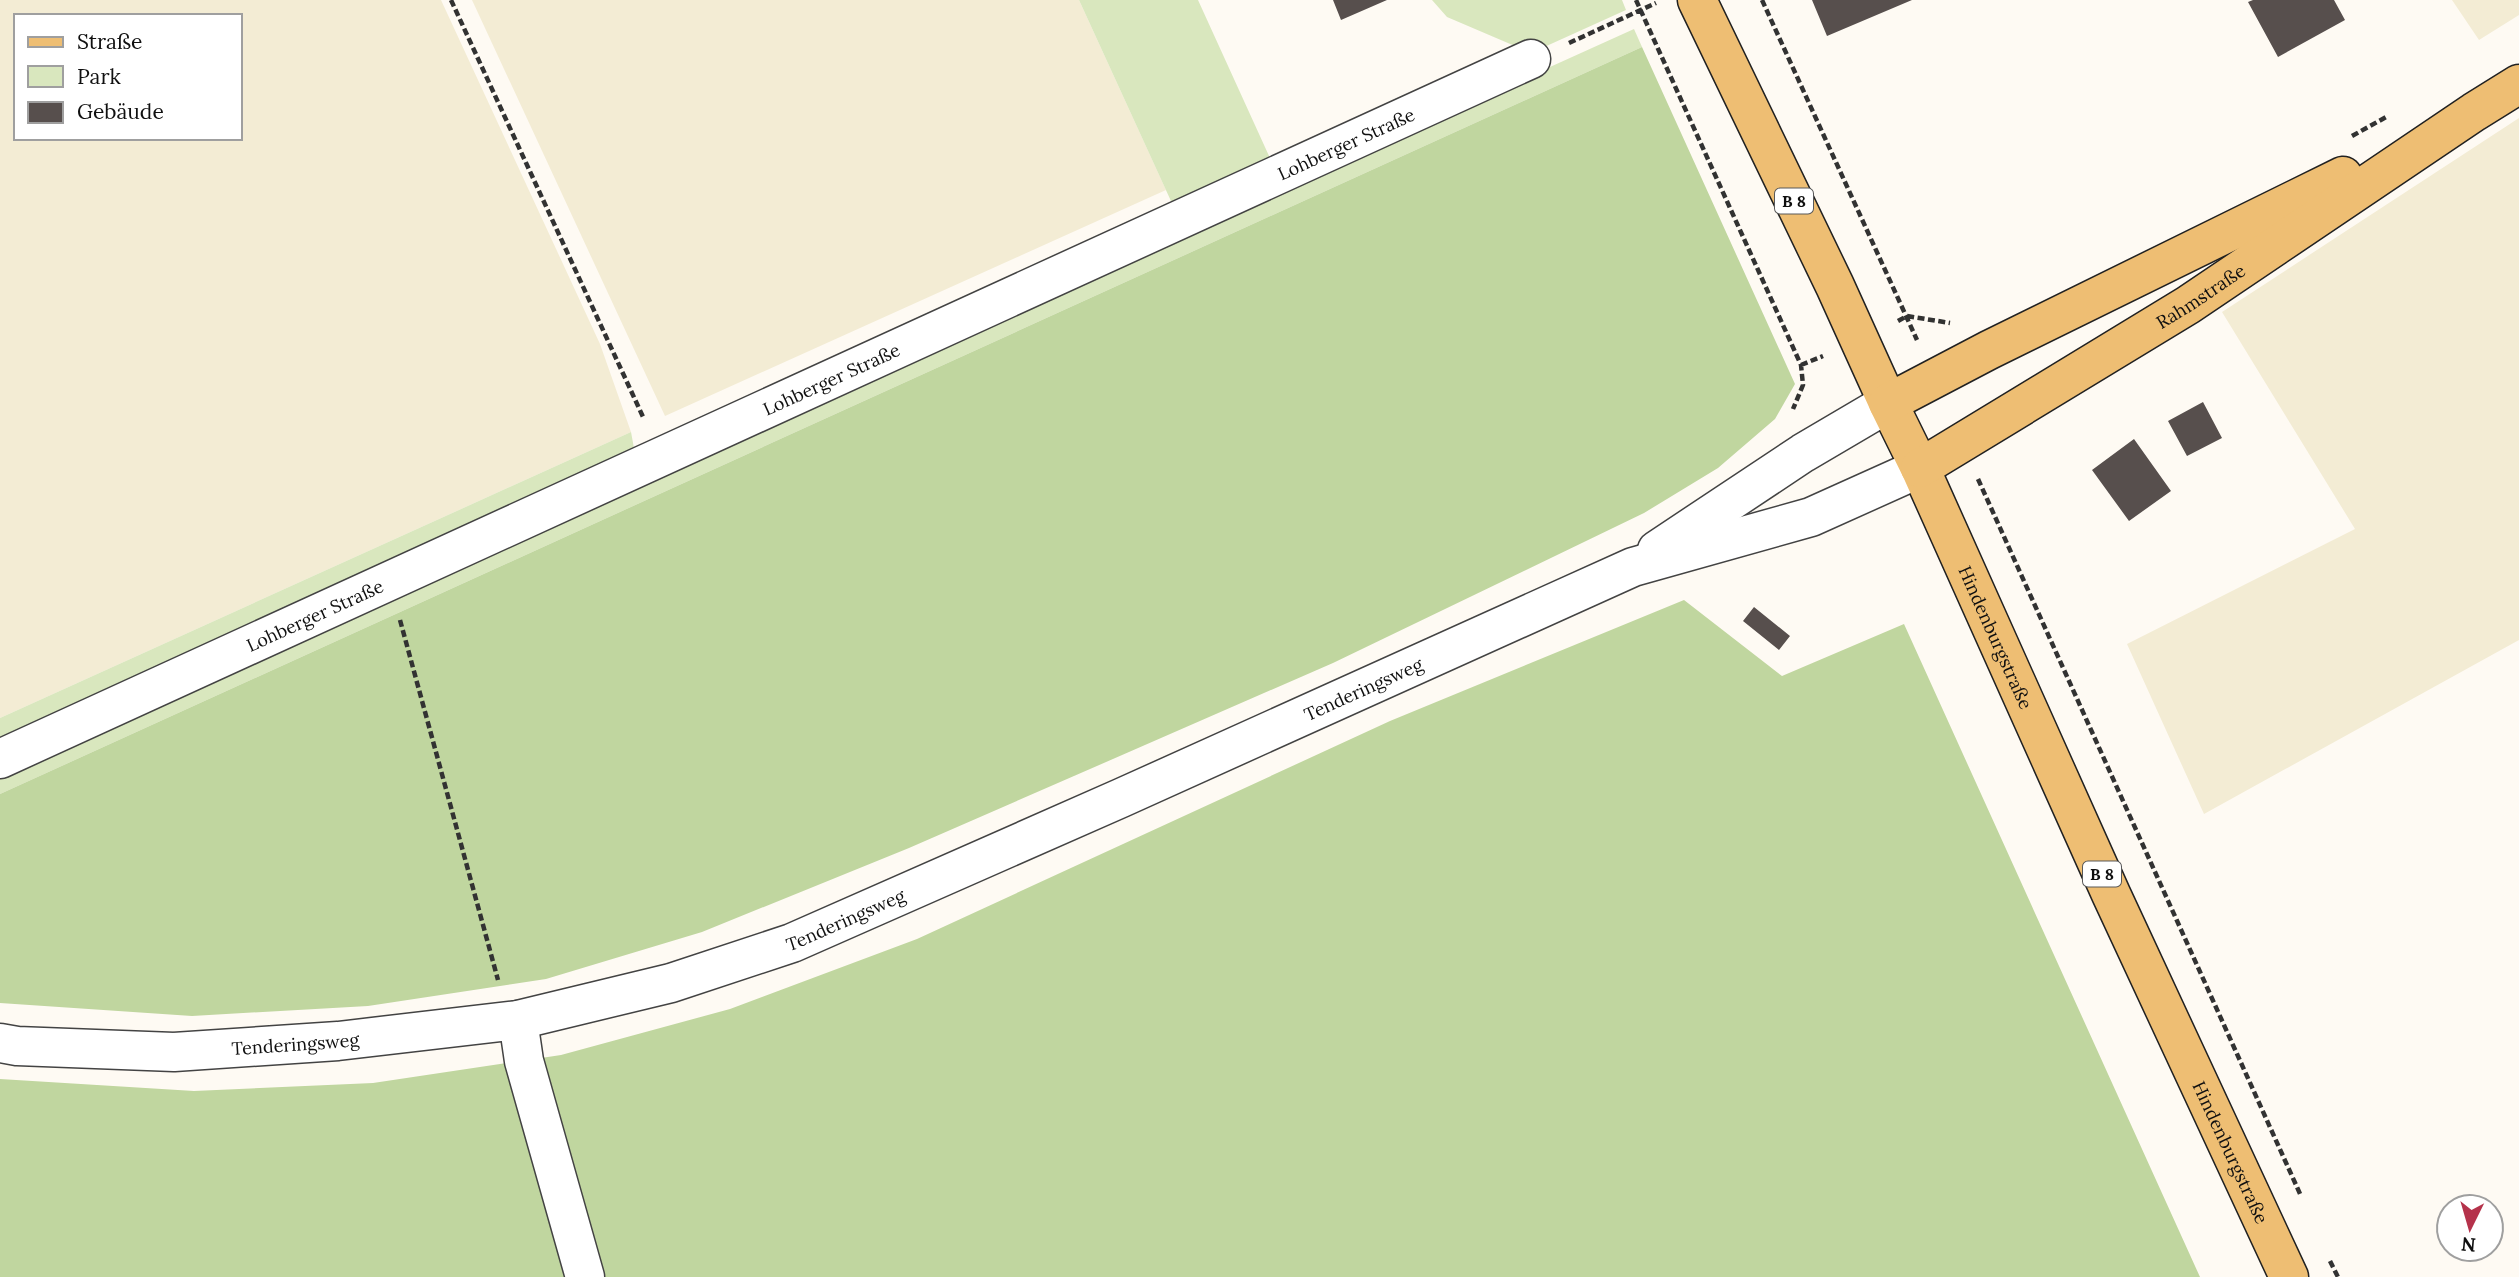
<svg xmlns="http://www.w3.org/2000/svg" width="2519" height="1277" font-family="Lora,serif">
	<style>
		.farmland { fill: #f3ecd4; fill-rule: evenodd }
		.green { fill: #d9e7be }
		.forest { fill: #c0d69f }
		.building { fill: #574f4d }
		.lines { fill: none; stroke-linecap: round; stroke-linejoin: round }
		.minor-casing { stroke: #434343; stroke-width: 41 }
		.major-casing { stroke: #212121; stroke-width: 41 }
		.path { stroke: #323232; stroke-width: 4.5; stroke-dasharray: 7 3.5; stroke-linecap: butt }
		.minor { stroke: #fff; stroke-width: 38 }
		.major { stroke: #eebe73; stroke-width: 38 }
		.labels { text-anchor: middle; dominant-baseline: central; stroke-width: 7; stroke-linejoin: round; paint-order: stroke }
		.shield { fill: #fff; stroke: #585858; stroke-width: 2 }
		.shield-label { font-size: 16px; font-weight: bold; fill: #101010 }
		.street-label { font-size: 18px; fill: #101010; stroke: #fff }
	</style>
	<rect width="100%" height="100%" fill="#fefaf3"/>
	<!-- farmland -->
	<path class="farmland" d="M0,0H441L600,344L631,432L0,718ZM16,16H240V138H16Z
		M472,0H1079L1166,190L665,416Z
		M2452,0H2519V15L2479,40Z
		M2519,118V640L2204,814L2127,644L2355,529L2222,312Z"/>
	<!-- green -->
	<path class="green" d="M1079,0H1198L1274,167L1176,212Z
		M1432,0H1622L1626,10L1531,53L1447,17Z
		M1634,29L1642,47L0,794V768Z
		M631,432L636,459L0,748V718Z"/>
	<!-- forest -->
	<path class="forest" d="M1642,47L1795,384L1775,419L1718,468L1644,513L1333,663L909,848L702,932L546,979L368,1006L192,1016L0,1003V794Z
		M1684,600L1782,676L1904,624L2200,1277H0V1079L194,1091L373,1083L561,1055L730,1009L917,939L1390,721Z"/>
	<!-- building -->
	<path class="building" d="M1333,0H1387L1341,20Z
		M1812,0H1912L1827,36Z
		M2253,0H2334L2345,20L2278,57L2248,2Z
		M2203,402L2222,438L2187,456L2168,421Z
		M2134,439L2171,491L2129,521L2092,470Z
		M1754,607L1790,636L1779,650L1743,621Z"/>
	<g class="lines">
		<!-- minor casing -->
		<g class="minor-casing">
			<g id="minor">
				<path d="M1657,550L1803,453L1888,403"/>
				<path id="s1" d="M0,759L1531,59"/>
				<path d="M518,1020L524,1061L585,1277"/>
				<path id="s2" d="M0,1043L17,1046L174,1052L338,1041L518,1020L671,983L792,943L1121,798L1633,567L1811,517L1920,468"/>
			</g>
		</g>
		<!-- major casing -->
		<g class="major-casing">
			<g id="major">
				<path id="s3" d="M1697,0L1835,286L1888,403L1920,468L2111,894L2289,1277"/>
				<path d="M1888,403L1989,350L2343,176"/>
				<path id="s4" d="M1920,468L2188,305L2474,112L2519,84"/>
			</g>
		</g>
		<!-- path -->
		<path class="path" d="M451,0L644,419
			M1636,0L1801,365L1803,385L1793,409
			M1762,0L1917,340
			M1569,43L1656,3
			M2352,136L2388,116
			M1898,321L1907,316L1950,323
			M1801,365L1823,356
			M1978,479L2301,1196
			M400,620L498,980
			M2330,1261L2338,1277"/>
		<!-- minor -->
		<use href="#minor" class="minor"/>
		<!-- major -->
		<use href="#major" class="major"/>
	</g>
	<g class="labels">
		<!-- shield labels -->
		<g class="shield">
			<rect x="1775" y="188.5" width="38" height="25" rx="5"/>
			<rect x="2083" y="861.5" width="38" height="25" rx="5"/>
		</g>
		<g class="shield-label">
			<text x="1794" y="201">B 8</text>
			<text x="2102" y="874">B 8</text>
		</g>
		<!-- street labels -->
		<g class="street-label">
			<text stroke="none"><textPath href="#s1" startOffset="1480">Lohberger Straße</textPath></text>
			<text stroke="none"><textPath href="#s4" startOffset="329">Rahmstraße</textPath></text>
			<text stroke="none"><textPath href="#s1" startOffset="914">Lohberger Straße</textPath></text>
			<text stroke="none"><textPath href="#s1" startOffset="346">Lohberger Straße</textPath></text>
			<text stroke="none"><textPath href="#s3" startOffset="704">Hindenburgstraße</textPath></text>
			<text stroke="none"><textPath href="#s2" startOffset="1430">Tenderingsweg</textPath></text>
			<text stroke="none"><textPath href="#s2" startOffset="863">Tenderingsweg</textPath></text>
			<text stroke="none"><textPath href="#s2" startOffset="296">Tenderingsweg</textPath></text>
			<text stroke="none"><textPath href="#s3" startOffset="1270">Hindenburgstraße</textPath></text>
		</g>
	</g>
	<!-- legend -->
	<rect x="14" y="14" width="228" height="126" fill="#ffffff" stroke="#9f9f9f" stroke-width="2"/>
	<rect x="28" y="37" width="35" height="10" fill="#eebe73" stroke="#9f9f9f" stroke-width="2"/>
	<text x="77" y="49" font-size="21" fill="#101010">Straße</text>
	<rect x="28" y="66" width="35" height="21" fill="#d9e7be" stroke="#9f9f9f" stroke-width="2"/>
	<text x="77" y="84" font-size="21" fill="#101010">Park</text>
	<rect x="28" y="102" width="35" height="21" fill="#574f4d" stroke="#9f9f9f" stroke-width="2"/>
	<text x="77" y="119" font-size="21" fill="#101010">Gebäude</text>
	<!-- north arrow -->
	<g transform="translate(2470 1228) rotate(185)"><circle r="33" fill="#ffffff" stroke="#9f9f9f" stroke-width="2"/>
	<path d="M0-5L12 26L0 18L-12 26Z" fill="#b5324b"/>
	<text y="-10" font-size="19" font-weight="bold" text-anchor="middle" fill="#101010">N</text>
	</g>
</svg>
